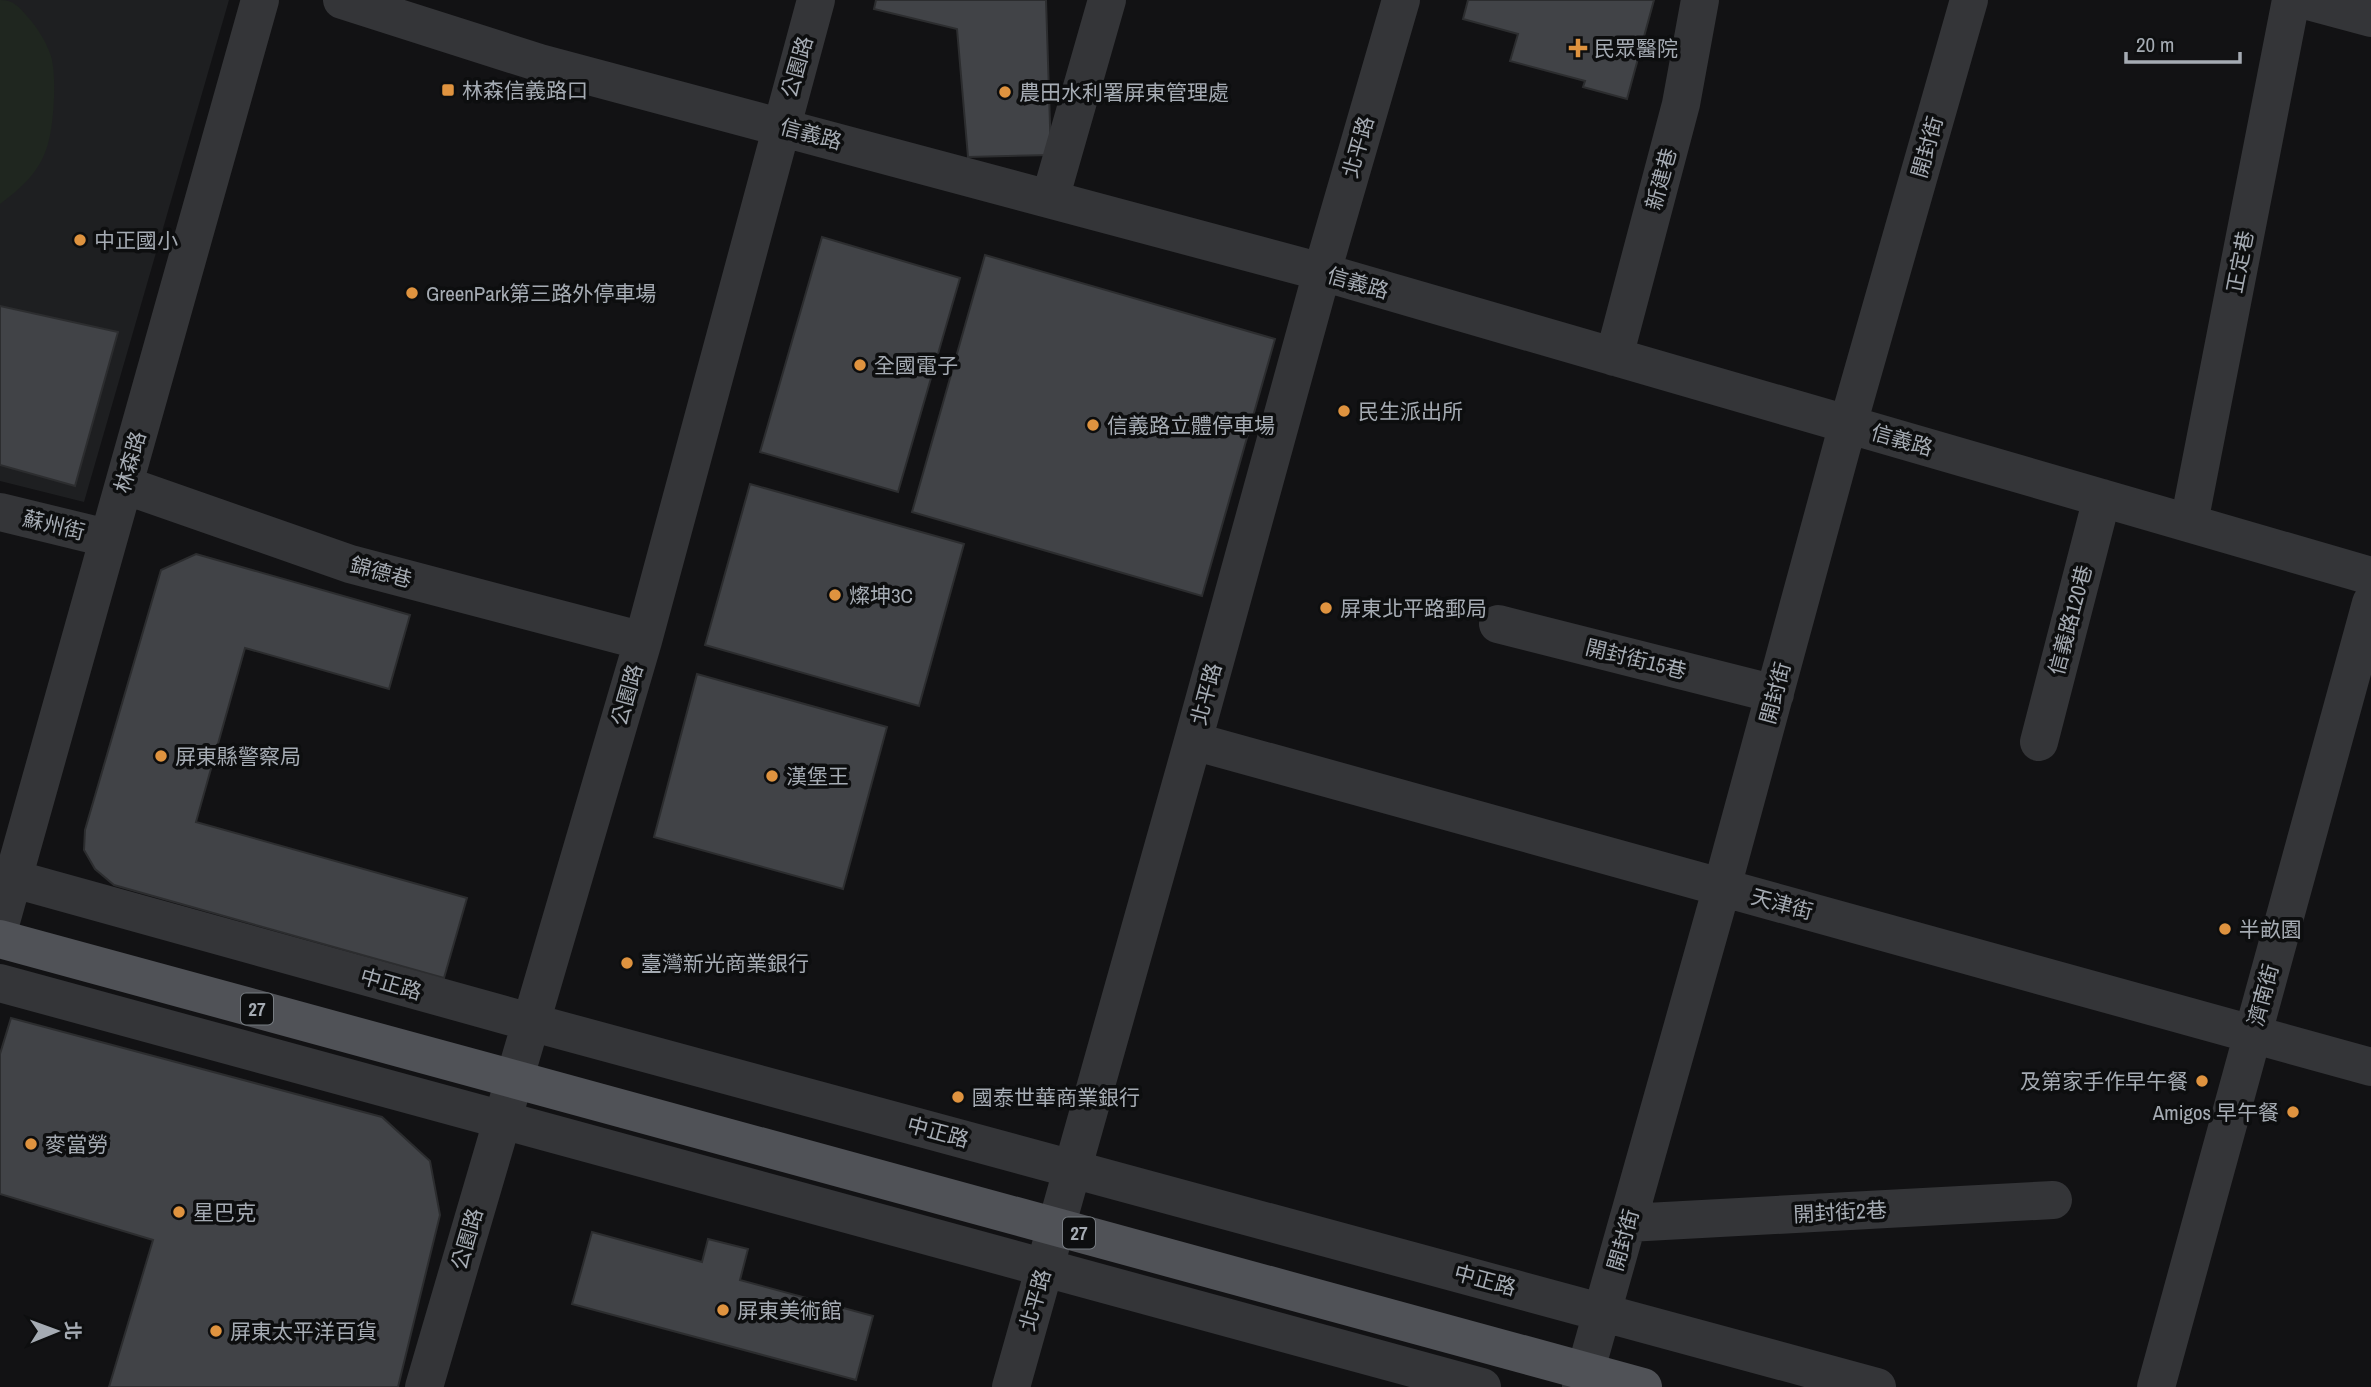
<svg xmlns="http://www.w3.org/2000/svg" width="2371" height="1387" font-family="'Archivo Narrow','Noto Sans TC',sans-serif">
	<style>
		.built { fill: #1e1f21 }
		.green { fill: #1f261f }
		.building { fill: #414347; stroke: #2c2d2f; stroke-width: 2 }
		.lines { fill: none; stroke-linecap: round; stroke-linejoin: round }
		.minor { stroke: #343538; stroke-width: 38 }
		.major { stroke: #505257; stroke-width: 38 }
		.poi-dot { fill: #df933f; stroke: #0d0e0f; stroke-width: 2.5 }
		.labels { text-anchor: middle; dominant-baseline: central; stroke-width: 7; stroke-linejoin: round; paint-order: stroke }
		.shield { fill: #0d0e0f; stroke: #777c82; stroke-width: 2 }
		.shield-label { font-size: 19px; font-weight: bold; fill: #a5abb3 }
		.poi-label { font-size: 21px; fill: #a5abb3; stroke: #0d0e0f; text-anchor: start }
		.street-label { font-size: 21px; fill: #a5abb3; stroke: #0d0e0f }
	</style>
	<rect width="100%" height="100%" fill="#121214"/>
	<!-- built -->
	<path class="built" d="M0,0H229L84,502L0,481Z"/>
	<!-- green -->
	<path class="green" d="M0,0C13,0 18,6 26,15C37,27 46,41 51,56C57,76 54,128 47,147C39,173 20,189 0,204Z"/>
	<!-- building -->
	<path class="building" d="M876,0H1046L1051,155L968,157L957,29L874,9Z
		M1468,0H1654L1627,99L1583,87L1585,81L1510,61L1518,34L1463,19Z
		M822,237L960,278L898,492L760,452Z
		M985,255L1275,339L1202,596L912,512Z
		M0,306L118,332L75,486L0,465Z
		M750,484L964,544L919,706L705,645Z
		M196,554L410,615L389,689L245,648L196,822L467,898L444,978L114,885L95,869L84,850L85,830L161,570Z
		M697,674L887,727L843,889L654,837Z
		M11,1018L382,1117L430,1161L440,1215L398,1387H109L153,1240L0,1194V1054Z
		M592,1232L702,1262L708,1239L748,1249L740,1280L873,1316L856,1380L572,1304Z"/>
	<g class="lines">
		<!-- minor -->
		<path class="minor" d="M342,0L540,63L1322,272L2371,576
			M2304,0L2371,18
			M1050,199L1107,0
			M1614,357L1681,104L1700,0
			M124,485L350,564L643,641
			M0,512L107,538
			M2189,523L2291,0
			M1498,624L1775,694
			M1193,741L2371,1067
			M2039,742L2102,498
			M0,875L530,1022L1877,1387
			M0,925L260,0
			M0,983L1482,1387
			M1628,1223L2053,1200
			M424,1387L643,641L816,0
			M1011,1387L1193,741L1322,272L1401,0
			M1581,1387L1722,887L1848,424L1969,0
			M2156,1387L2371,603"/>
		<!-- major -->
		<path class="major" d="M0,939L1643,1387"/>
	</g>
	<!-- markers -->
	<g class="poi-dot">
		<path d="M1574.5 37.5h7v7h7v7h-7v7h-7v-7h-7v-7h7z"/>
		<rect x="441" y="83" width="14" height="14" rx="3.5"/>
		<circle cx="1005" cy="92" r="7"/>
		<circle cx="80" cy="240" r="7"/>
		<circle cx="412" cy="293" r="7"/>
		<circle cx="860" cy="365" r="7"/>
		<circle cx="1344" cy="411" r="7"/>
		<circle cx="1093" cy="425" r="7"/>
		<circle cx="835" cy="595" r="7"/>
		<circle cx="1326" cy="608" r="7"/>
		<circle cx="161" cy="756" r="7"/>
		<circle cx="772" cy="776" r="7"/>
		<circle cx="2225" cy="929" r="7"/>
		<circle cx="627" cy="963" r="7"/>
		<circle cx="2202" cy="1081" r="7"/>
		<circle cx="958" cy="1097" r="7"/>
		<circle cx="2293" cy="1112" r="7"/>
		<circle cx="31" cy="1144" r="7"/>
		<circle cx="179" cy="1212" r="7"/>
		<circle cx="723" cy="1310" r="7"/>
		<circle cx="216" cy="1331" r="7"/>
	</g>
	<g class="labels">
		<!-- shield labels -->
		<g class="shield">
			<rect x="241" y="993.5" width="32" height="31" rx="5"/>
			<rect x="1063" y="1217.5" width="32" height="31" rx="5"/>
		</g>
		<g class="shield-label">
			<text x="257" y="1009">27</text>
			<text x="1079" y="1233">27</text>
		</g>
		<!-- poi labels -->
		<g class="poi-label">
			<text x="1594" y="48">民眾醫院</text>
			<text x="462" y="90">林森信義路口</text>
			<text x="1019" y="92">農田水利署屏東管理處</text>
			<text x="94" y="240">中正國小</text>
			<text x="426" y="293">GreenPark第三路外停車場</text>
			<text x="874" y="365">全國電子</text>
			<text x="1358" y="411">民生派出所</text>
			<text x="1107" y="425">信義路立體停車場</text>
			<text x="849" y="595">燦坤3C</text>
			<text x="1340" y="608">屏東北平路郵局</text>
			<text x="175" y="756">屏東縣警察局</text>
			<text x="786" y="776">漢堡王</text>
			<text x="2239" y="929">半畝園</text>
			<text x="641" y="963">臺灣新光商業銀行</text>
			<text x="2188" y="1081" text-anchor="end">及第家手作早午餐</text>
			<text x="972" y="1097">國泰世華商業銀行</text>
			<text x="2279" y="1112" text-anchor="end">Amigos 早午餐</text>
			<text x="45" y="1144">麥當勞</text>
			<text x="193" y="1212">星巴克</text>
			<text x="737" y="1310">屏東美術館</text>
			<text x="230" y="1331">屏東太平洋百貨</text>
		</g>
		<!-- street labels -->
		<g class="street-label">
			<text transform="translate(797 67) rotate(-74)">公園路</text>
			<text transform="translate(811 134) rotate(15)">信義路</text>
			<text transform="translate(1358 147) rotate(-74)">北平路</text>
			<text transform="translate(1927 147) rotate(-74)">開封街</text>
			<text transform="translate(1661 179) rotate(-75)">新建巷</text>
			<text transform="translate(2240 262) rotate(-79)">正定巷</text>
			<text transform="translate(1358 283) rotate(16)">信義路</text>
			<text transform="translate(1902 440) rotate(16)">信義路</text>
			<text transform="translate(130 462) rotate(-74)">林森路</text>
			<text transform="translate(54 525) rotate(14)">蘇州街</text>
			<text transform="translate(381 572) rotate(15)">錦德巷</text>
			<text transform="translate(2070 620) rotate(-75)">信義路120巷</text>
			<text transform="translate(1636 659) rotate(14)">開封街15巷</text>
			<text transform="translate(1775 693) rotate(-75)">開封街</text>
			<text transform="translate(1206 694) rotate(-75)">北平路</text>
			<text transform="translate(627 695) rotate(-74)">公園路</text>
			<text transform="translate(1782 904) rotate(15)">天津街</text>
			<text transform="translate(391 984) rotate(16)">中正路</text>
			<text transform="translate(2263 995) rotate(-75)">濟南街</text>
			<text transform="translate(938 1132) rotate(15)">中正路</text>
			<text transform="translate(1840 1212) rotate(-3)">開封街2巷</text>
			<text transform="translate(467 1239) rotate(-74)">公園路</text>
			<text transform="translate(1623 1240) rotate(-74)">開封街</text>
			<text transform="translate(1485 1280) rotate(15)">中正路</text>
			<text transform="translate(1035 1300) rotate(-74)">北平路</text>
		</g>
	</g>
	<!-- north arrow -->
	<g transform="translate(56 1331) rotate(89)" stroke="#0d0e0f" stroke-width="5" paint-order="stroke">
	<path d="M0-5L12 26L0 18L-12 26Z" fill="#a5abb3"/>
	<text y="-10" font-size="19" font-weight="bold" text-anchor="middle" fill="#a5abb3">北</text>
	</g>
	<!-- scale -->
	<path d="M2126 52v10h114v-10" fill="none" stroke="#a5abb3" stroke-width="3.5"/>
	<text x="2136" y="52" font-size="21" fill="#a5abb3" stroke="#0d0e0f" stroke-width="5" paint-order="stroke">20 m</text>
</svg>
